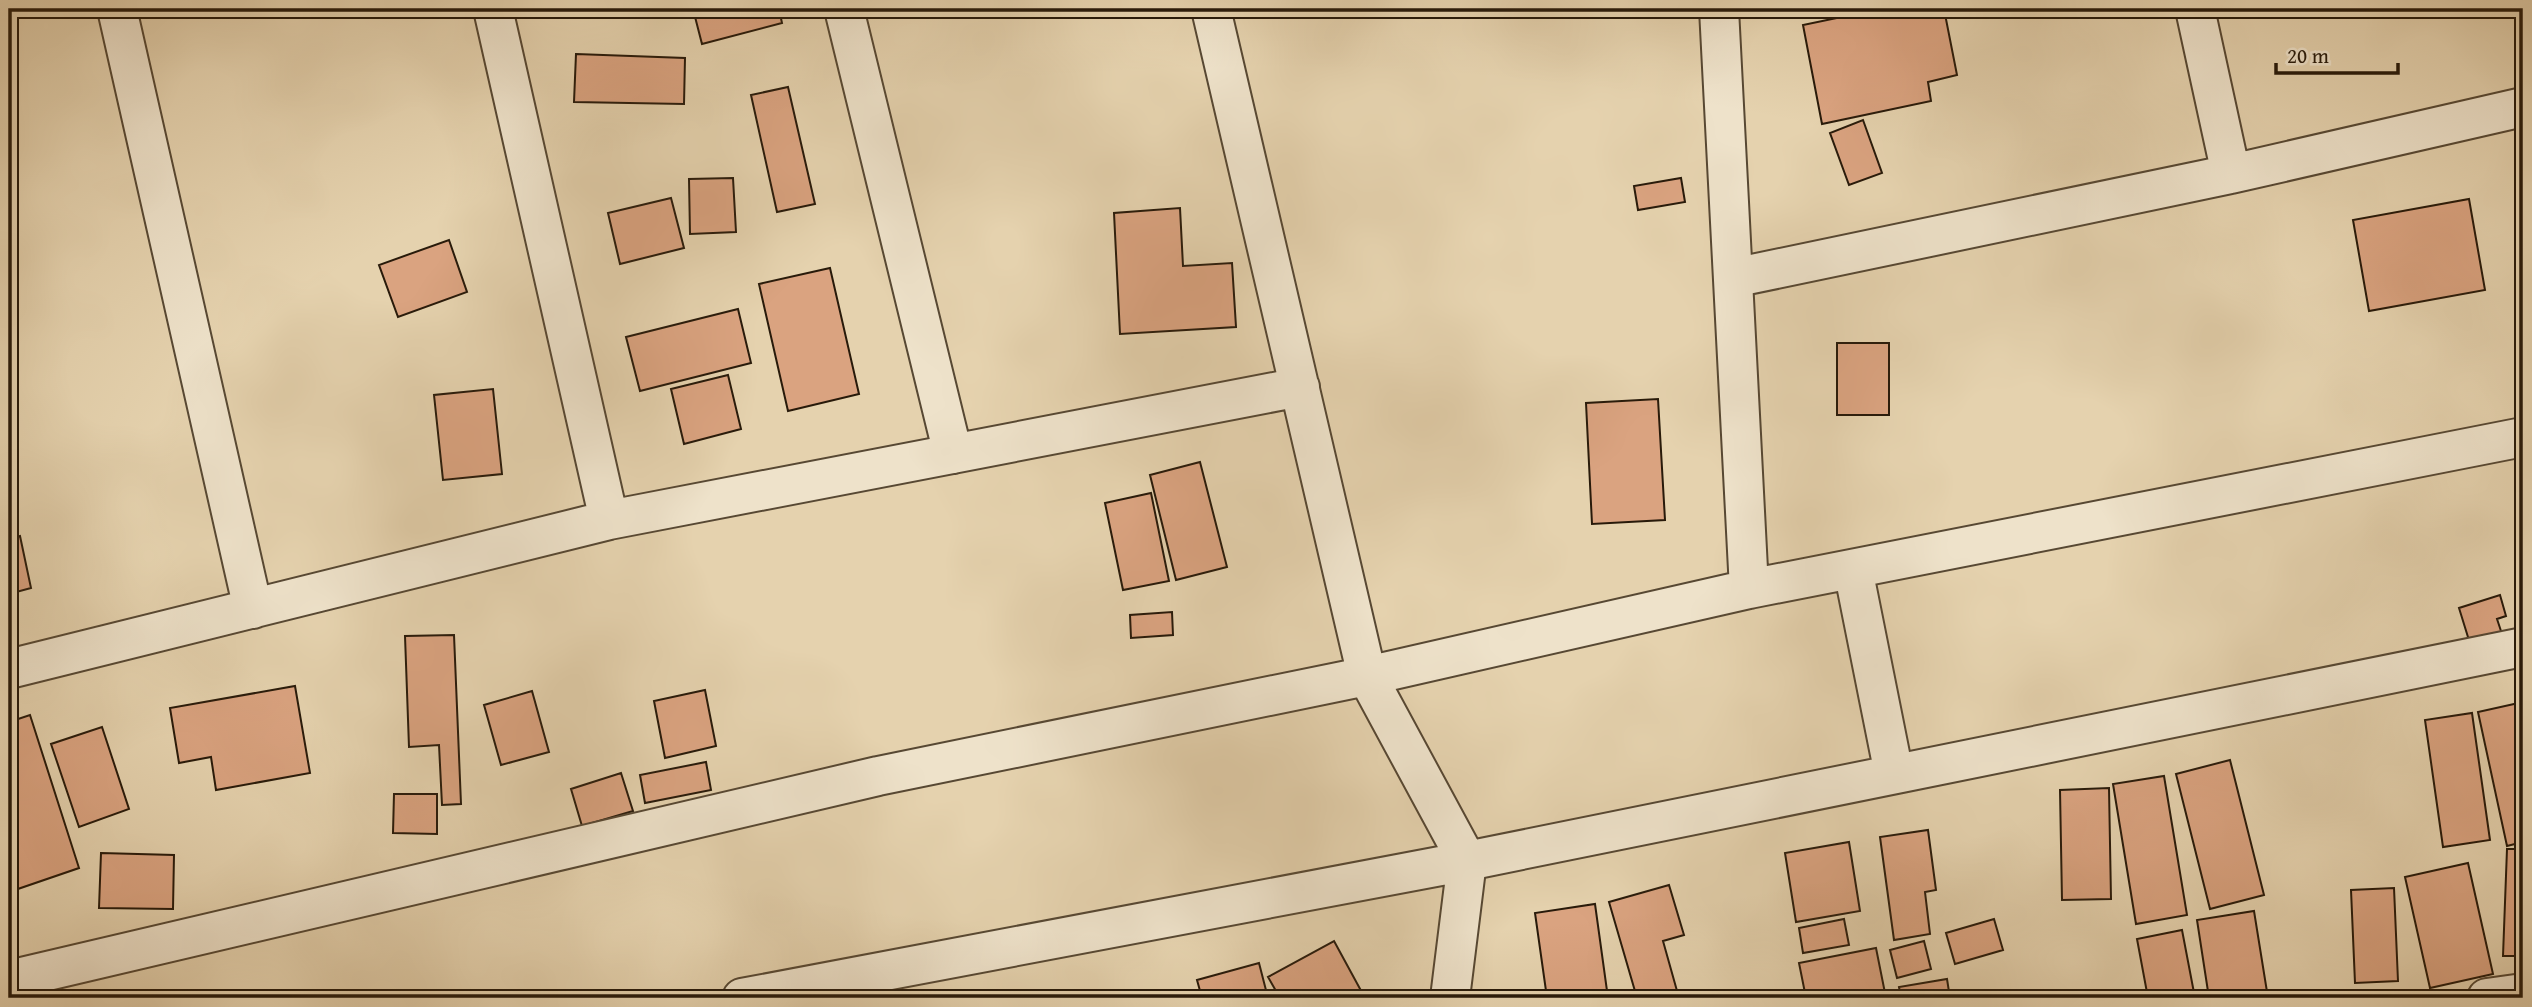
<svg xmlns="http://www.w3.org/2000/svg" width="2532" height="1007" font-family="'Gentium Book Plus',serif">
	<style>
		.building { fill: #daa380; stroke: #281a0a; stroke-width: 2 }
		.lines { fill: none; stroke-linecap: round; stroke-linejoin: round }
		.minor-casing { stroke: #574833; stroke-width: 42 }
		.minor { stroke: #eee2ca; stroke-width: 38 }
	</style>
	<rect width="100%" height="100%" fill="#e5d2ae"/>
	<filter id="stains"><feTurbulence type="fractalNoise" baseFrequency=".00286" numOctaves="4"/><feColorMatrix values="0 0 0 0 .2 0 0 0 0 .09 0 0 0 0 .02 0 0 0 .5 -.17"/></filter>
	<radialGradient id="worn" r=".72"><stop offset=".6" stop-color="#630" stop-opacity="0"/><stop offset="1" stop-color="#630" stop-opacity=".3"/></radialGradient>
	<!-- building -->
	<path class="building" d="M693,9H779L782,23L702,44Z
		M1880,9H1944L1957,75L1928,82L1931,101L1822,124L1803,25Z
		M576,54L685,58L684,104L574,102Z
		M788,87L815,204L777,212L751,95Z
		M1863,120L1882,173L1849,185L1830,133Z
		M733,178L736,232L690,234L689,179Z
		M1681,178L1685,202L1638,210L1634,186Z
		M671,198L684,248L620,264L608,213Z
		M2469,199L2485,290L2369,311L2353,220Z
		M1180,208L1183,266L1232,263L1236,327L1120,334L1114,213Z
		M449,240L467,292L398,317L379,265Z
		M830,268L859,394L788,411L759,284Z
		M738,309L751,363L640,391L626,337Z
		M1837,343H1889V415H1837Z
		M728,375L741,429L684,444L671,389Z
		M493,389L502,474L443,480L434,395Z
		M1658,399L1665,520L1592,524L1586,403Z
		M1200,462L1227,567L1176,580L1150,475Z
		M1151,493L1169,581L1123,590L1105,503Z
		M20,536L31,588L9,594V539Z
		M2500,595L2506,616L2497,619L2504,640L2472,650L2459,608Z
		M1172,612L1173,635L1131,638L1130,615Z
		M454,635L461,804L442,805L439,745L409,747L405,636Z
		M295,686L310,773L216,790L211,757L179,763L170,708Z
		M705,690L716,746L665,758L654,701Z
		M532,691L549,752L501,765L484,705Z
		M2523,702V842L2507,846L2478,712Z
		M2472,713L2490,840L2443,847L2425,720Z
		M30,715L79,868L9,892V722Z
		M102,727L129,809L79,827L51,744Z
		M2230,760L2264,895L2210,909L2176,774Z
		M706,762L711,790L645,803L640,775Z
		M621,773L633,811L582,826L571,789Z
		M2164,776L2187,915L2136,924L2113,784Z
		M2109,788L2111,899L2062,900L2060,790Z
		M394,794H437V834L393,833Z
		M1928,830L1936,890L1925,892L1930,934L1894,940L1880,837Z
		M1849,842L1860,911L1796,922L1785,853Z
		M2507,849H2523V956H2503Z
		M101,853L174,855L173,909L99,908Z
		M2468,863L2493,974L2430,988L2405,877Z
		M1669,885L1684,935L1663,941L1679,998H1637L1609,902Z
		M2394,888L2398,981L2355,983L2351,890Z
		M1595,904L1608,998H1547L1535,913Z
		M2254,911L2268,998H2209L2197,920Z
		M1844,919L1849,945L1803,953L1799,928Z
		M1994,919L2003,950L1955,964L1946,933Z
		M2182,930L2195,998H2148L2137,939Z
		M1334,941L1365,998H1280L1268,977Z
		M1924,941L1931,969L1897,978L1890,950Z
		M1876,948L1886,998H1806L1799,963Z
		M1259,963L1268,998H1202L1197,980Z
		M1947,979L1950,998H1901L1899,987Z
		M1182,991L1183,998H1138V997Z
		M1129,994V998H1087Z"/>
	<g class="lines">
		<!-- minor casing -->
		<g class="minor-casing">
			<path id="minor" d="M117,9L253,609
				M493,9L609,520
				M844,9L953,454
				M1211,9L1367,676L1467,861L1450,998
				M1719,9L1749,589
				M2195,9L2231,174
				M1733,278L2231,174L2523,107
				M1853,569L1894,774
				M9,669L609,520L1300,387
				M9,980L878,776L1367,676L1749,589L2523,437
				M742,998L1467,861L2523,647
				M2487,998L2523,993"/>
		</g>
		<!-- minor -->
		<use href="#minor" class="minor"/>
	</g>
	<!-- margin -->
	<rect width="2532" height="1007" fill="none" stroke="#e5d2ae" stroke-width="35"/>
	<rect x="10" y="10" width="2511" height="986" fill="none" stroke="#281a0a" stroke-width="3.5"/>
	<rect x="18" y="18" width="2497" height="972" fill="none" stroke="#281a0a" stroke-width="2"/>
	<!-- scale -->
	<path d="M2276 63v10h122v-10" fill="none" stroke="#281a0a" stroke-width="3.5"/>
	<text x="2287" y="63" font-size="21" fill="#281a0a" stroke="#eee2ca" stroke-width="5" paint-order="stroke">20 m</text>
	<rect width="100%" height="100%" filter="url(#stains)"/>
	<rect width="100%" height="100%" fill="url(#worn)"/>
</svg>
